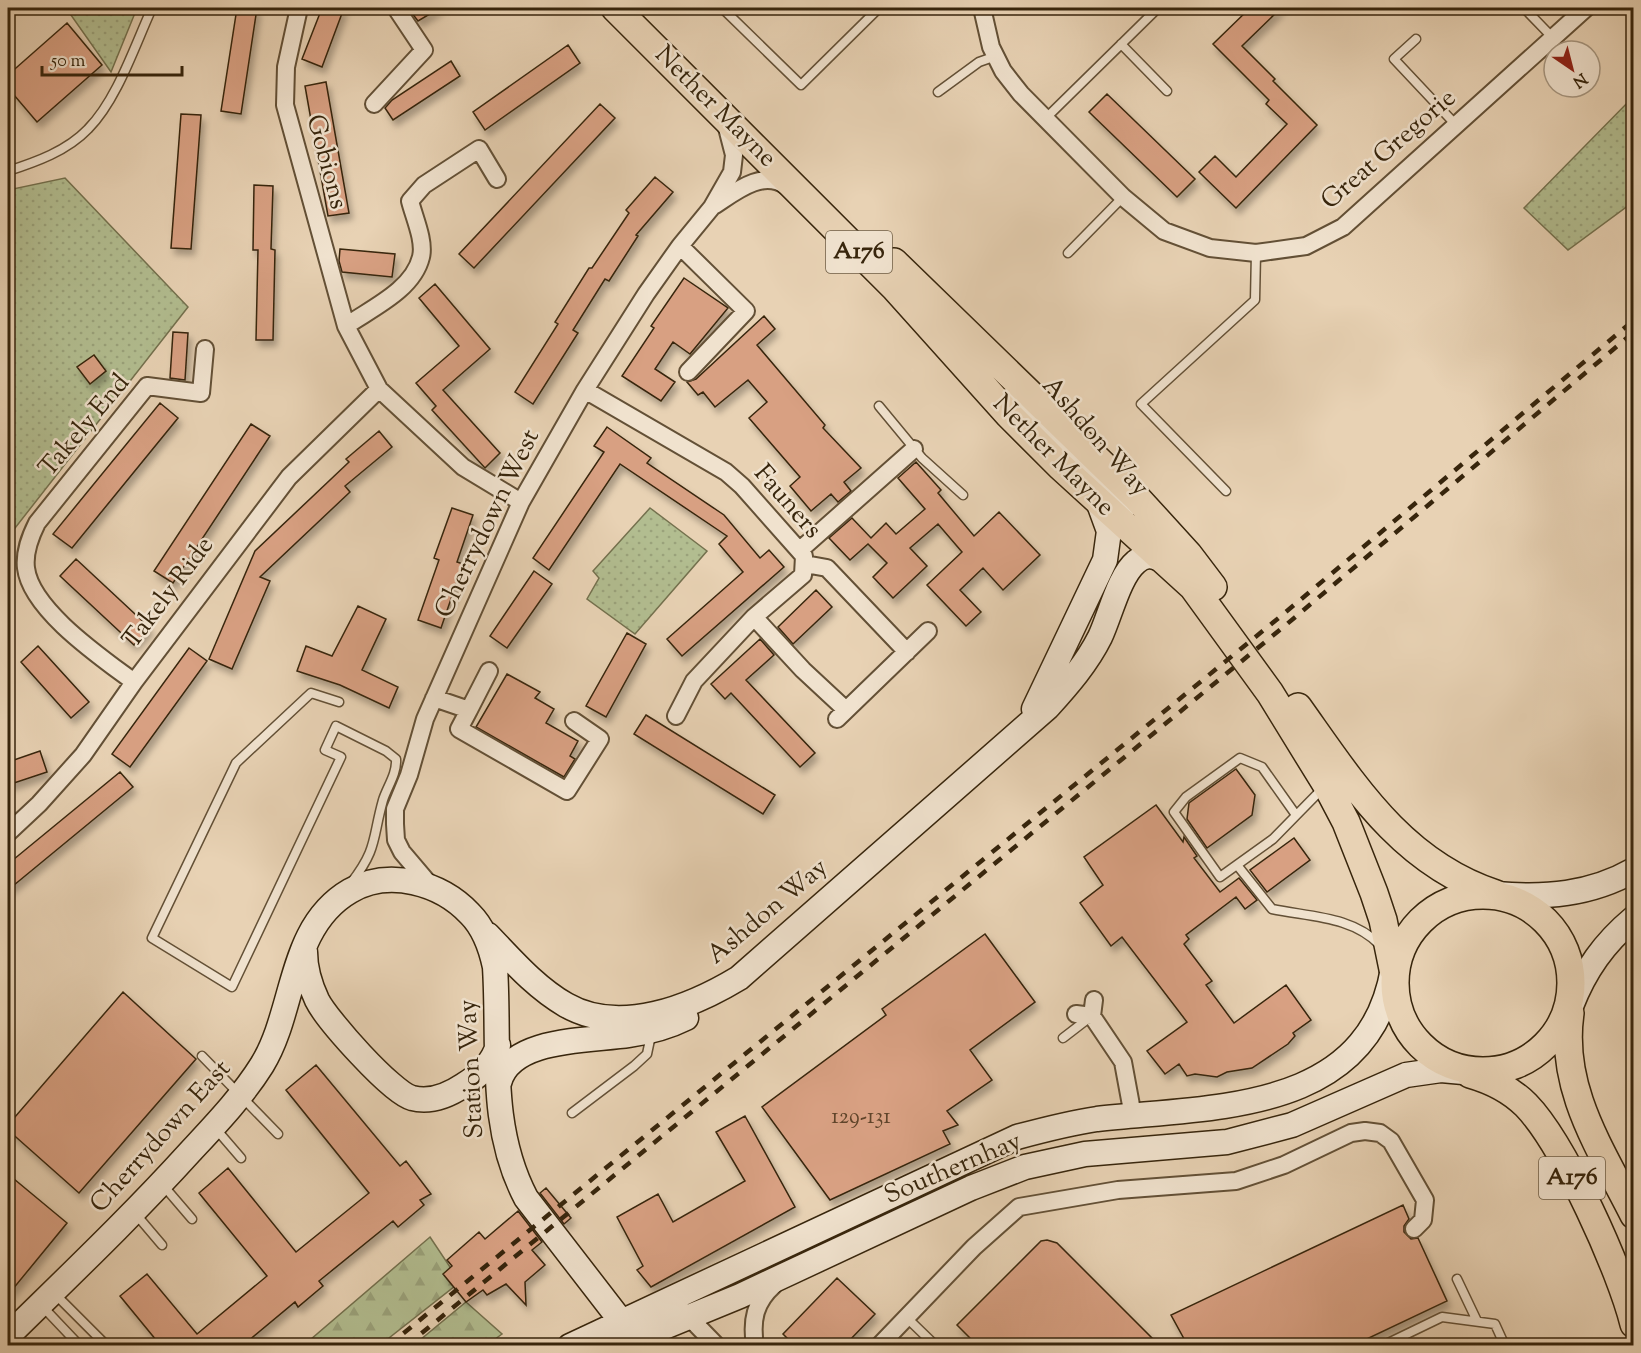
<svg xmlns="http://www.w3.org/2000/svg" width="1641" height="1353" font-family="'Sorts Mill Goudy',serif">
	<style>
		.grass { fill: url(#grass-dots); stroke: #74714e; stroke-width: 1.5 }
		.forest { fill: url(#forest-firs); stroke: #74714e; stroke-width: 1.5 }
		.building { fill: #d8a082; stroke: #37250c; stroke-width: 1.5; filter: url(#shadow) }
		.lines { fill: none; stroke-linecap: round; stroke-linejoin: round }
		.lane-casing { stroke: #635036; stroke-width: 11 }
		.street-casing { stroke: #635036; stroke-width: 20 }
		.secondary-casing { stroke: #37250c; stroke-width: 27 }
		.primary-casing { stroke: #37250c; stroke-width: 30 }
		.lane { stroke: #f0e2ce; stroke-width: 8 }
		.street { stroke: #f0e2ce; stroke-width: 16 }
		.secondary { stroke: #f0e2ce; stroke-width: 24 }
		.primary { stroke: #e8d2b4; stroke-width: 27 }
		.rail { stroke: #37250c; stroke-width: 4.5; stroke-dasharray: 10 10; stroke-linecap: butt }
		.labels { text-anchor: middle; dominant-baseline: central; stroke-width: 5; stroke-linejoin: round; paint-order: stroke }
		.number-label { font-size: 22px; fill: #5f442a }
		.shield { fill: #f0e2ce; stroke: #6e5e46; stroke-width: 1.5 }
		.shield-label { font-size: 24px; font-weight: bold; fill: #37250c }
		.street-label { font-size: 26px; fill: #37250c; stroke: #f0e2ce }
	</style>
	<defs>
		<pattern id="grass-dots" width="8" height="8" patternUnits="userSpaceOnUse" patternTransform="scale(1.5)"><rect width="8" height="8" fill="#b2bd90"/><path d="M2 2h.1M6 6h.1" fill="none" stroke="#9aa27b" stroke-width="1.8" stroke-linecap="round"/></pattern>
		<pattern id="forest-firs" width="22" height="20" patternUnits="userSpaceOnUse" patternTransform="scale(1.5)"><rect width="22" height="20" fill="#b2bd90"/><path d="M5 1l3.5 6h-7zM16 11l3.5 6h-7z" fill="#9aa27b"/></pattern>
		<filter id="shadow"><feDropShadow dx="3.5" dy="6" stdDeviation="3" flood-color="#0004"/></filter>
	</defs>
	<rect width="100%" height="100%" fill="#e8d2b4"/>
	<filter id="stains"><feTurbulence type="fractalNoise" baseFrequency=".00333" numOctaves="4"/><feColorMatrix values="0 0 0 0 .2 0 0 0 0 .09 0 0 0 0 .02 0 0 0 .5 -.17"/></filter>
	<radialGradient id="worn" r=".72"><stop offset=".6" stop-color="#630" stop-opacity="0"/><stop offset="1" stop-color="#630" stop-opacity=".3"/></radialGradient>
	<!-- grass -->
	<path class="grass" d="M66,8H137L111,72Z
		M1633,97V202L1568,250L1524,208Z
		M65,178L188,307L8,537V190Z
		M650,508L707,551L635,634L587,599L599,578L593,571Z"/>
	<!-- forest -->
	<path class="forest" d="M430,1237L460,1282L380,1345L303,1346Z
		M466,1302L502,1334L487,1345H414Z"/>
	<!-- building -->
	<path class="building" d="M237,8H257L241,114L221,111Z
		M322,8H344L322,67L302,59Z
		M408,8H440L418,21Z
		M1250,8H1281L1242,46L1275,79L1273,81L1317,125L1236,208L1199,172L1215,156L1236,177L1287,124L1266,104L1269,100L1213,44Z
		M67,23L102,65L37,122L8,88V75Z
		M568,45L580,63L485,130L473,112Z
		M451,61L460,76L393,120L385,108L392,100Z
		M326,82L349,213L328,216L305,86Z
		M1107,94L1195,179L1177,197L1089,112Z
		M600,104L615,118L474,268L459,254Z
		M181,114L201,115L191,249L171,248Z
		M655,177L673,192L636,235L638,236L609,281L605,279L573,330L578,333L533,404L515,392L558,324L555,322L589,268H592L629,213L626,210Z
		M254,185L273,186L271,249L275,250L273,340H256L258,250H253Z
		M340,249L395,254L392,277L342,272L339,261Z
		M684,278L728,308L690,354L673,342L655,369L675,382L661,401L622,376L654,328L651,326Z
		M435,284L490,349L443,390L500,453L485,468L432,410L436,406L416,383L459,346L419,298Z
		M764,316L775,329L757,345L825,425L823,428L861,468L844,482L851,491L838,502L831,494L811,511L790,486L800,477L749,418L767,402L748,380L715,407L703,392L698,395L687,382L696,379Z
		M173,332L188,333L185,380L170,378Z
		M94,355L106,371L90,384L77,367Z
		M160,403L178,418L72,548L53,534Z
		M251,424L270,436L173,583L154,571Z
		M607,427L651,458L647,463L724,515L760,558L769,550L784,567L682,656L667,639L743,572L719,544L727,536L620,464L549,570L533,558L604,452L594,446Z
		M379,431L392,447L345,486L350,492L260,577L270,581L232,669L209,659L255,551L349,462L346,459Z
		M916,462L941,490L938,493L974,536L999,512L1040,555L1003,590L983,568L960,590L981,612L966,626L927,585L962,552L938,524L910,548L927,566L893,598L873,577L887,563L868,544L850,560L829,538L852,518L871,538L886,523L896,534L925,509L898,478Z
		M452,508L473,515L457,562L463,564L441,628L418,620L439,560L434,558Z
		M76,559L150,628L134,645L60,576Z
		M534,571L552,584L507,648L490,636Z
		M816,590L832,607L793,644L778,627Z
		M358,606L386,619L362,670L398,687L389,708L340,685L297,671L306,646L332,656Z
		M627,633L646,644L606,717L586,706Z
		M760,639L774,655L746,680L815,753L800,767L731,693L725,699L711,684Z
		M38,646L89,702L71,718L21,662Z
		M189,648L207,661L130,767L112,754Z
		M507,674L540,692L535,698L554,709L546,723L578,741L570,756L575,759L564,777L476,727Z
		M646,715L775,795L763,814L634,734Z
		M40,751L47,772L8,785V762Z
		M1236,769L1255,795L1252,815L1207,848L1187,819L1189,803Z
		M120,772L133,787L8,890V864Z
		M1156,805L1183,842L1184,837L1197,856L1194,858L1220,892L1239,878L1257,900L1245,909L1236,897L1186,935L1189,939L1184,944L1212,981L1206,985L1234,1023L1286,985L1311,1020L1293,1033L1295,1036L1288,1044L1252,1068L1227,1072L1217,1077L1195,1074L1187,1076L1179,1064L1165,1074L1147,1051L1187,1022L1122,937L1111,946L1080,903L1103,885L1084,857Z
		M1294,838L1310,860L1267,892L1250,870Z
		M985,934L1035,1002L970,1050L992,1080L947,1111L958,1125L943,1131L950,1144L830,1200L762,1107L886,1015L882,1009Z
		M123,992L196,1059L79,1193L8,1130V1125Z
		M316,1065L400,1166L406,1161L431,1194L420,1200L424,1205L398,1227L393,1221L319,1281L323,1286L298,1307L295,1302L242,1346H161L120,1296L147,1274L197,1334L267,1276L199,1193L228,1168L296,1252L369,1193L286,1090Z
		M745,1116L795,1207L651,1287L637,1270L643,1266L617,1217L658,1194L673,1222L745,1181L716,1132Z
		M8,1174L67,1223L8,1295Z
		M546,1188L571,1218L564,1224L540,1193Z
		M1403,1205L1409,1219L1404,1226V1232L1411,1239L1418,1238L1447,1301L1352,1346H1188L1171,1315Z
		M518,1211L542,1242L532,1250L545,1265L525,1282L526,1305L506,1284L487,1295L483,1290L466,1302L443,1274L452,1266L447,1260L479,1232L485,1239Z
		M1047,1240L1057,1243L1160,1346H978L957,1325L1041,1241Z
		M837,1278L875,1314L844,1346H795L783,1334Z"/>
	<g class="lines">
		<!-- lane casing -->
		<g class="lane-casing">
			<path id="lane" d="M722,8L801,85L879,8
				M1524,8L1553,38
				M1416,39L1394,59L1457,126
				M1121,44L1167,91
				M938,92L979,62L996,56
				M1045,119L1158,8
				M8,171C36,162 67,151 88,129C117,100 135,45 152,8
				M1068,253L1123,197
				M879,406L922,458L963,495
				M1226,491L1141,404L1255,300L1256,253
				M339,702L311,693L236,763L152,938L232,987L341,757L325,750L336,726L386,751L396,759C397,774 387,787 383,800C372,839 378,848 351,883
				M1296,815L1262,767L1240,758L1186,797L1174,812L1220,877L1273,839L1324,787
				M1237,865L1272,909C1310,917 1352,916 1380,945
				M1063,1038L1089,1018
				M202,1056L278,1134
				M572,1113L634,1066L647,1054L651,1035
				M216,1129L241,1158
				M162,1184L192,1219
				M134,1212L162,1245
				M1457,1279L1477,1321
				M55,1294L107,1346
				M43,1307L80,1346
				M906,1317L936,1346
				M1382,1346L1442,1317L1495,1324L1505,1346"/>
		</g>
		<!-- street casing -->
		<g class="street-casing">
			<path id="street" d="M299,8L286,67L285,105L346,326L379,389L463,467L521,502
				M982,8L991,47L1003,71L1021,94L1123,197L1164,231L1210,248L1256,253L1306,246L1343,227L1586,8
				M374,104L424,50L396,8
				M715,205C735,192 763,169 786,186
				M680,246L746,311L688,372
				M346,326C372,308 413,290 421,257C425,241 414,217 410,201L424,185L479,149L497,179
				M585,390L726,472L742,486L804,556L803,575L754,617L694,681L676,716
				M800,550L914,449
				M805,564L827,568L907,652
				M754,617L803,670L846,710
				M134,682C102,658 31,610 26,568C24,552 30,537 37,523L147,386L201,393L205,349
				M434,698L469,710L489,671
				M469,710L459,729L567,791L600,739L574,721
				M837,719L928,631
				M8,833L39,804L83,755L134,682L289,477L379,389
				M430,885L402,852L396,840L395,824V809L409,775L425,719L521,502L585,390L646,294L680,246L712,207L732,172L734,155L726,124
				M1076,1014L1092,1016L1123,1062L1133,1116
				M1092,1016L1094,1000
				M682,1310L717,1346
				M755,1346C751,1320 755,1302 774,1285
				M879,1346L974,1247L1019,1207L1118,1190L1236,1181L1284,1165L1351,1133L1365,1131L1380,1133L1391,1141L1425,1200L1423,1220L1414,1229"/>
		</g>
		<!-- secondary casing -->
		<g class="secondary-casing">
			<path id="secondary" d="M1018,393C1046,438 1091,468 1122,510
				M1034,709L1105,560L1109,531L1098,501
				M1496,894C1545,898 1590,895 1634,870
				M488,935C512,960 535,987 566,1005C620,1036 691,1007 739,978L1048,707C1068,685 1087,663 1100,637C1110,616 1119,576 1136,562C1146,553 1154,556 1165,561
				M305,952C305,969 310,985 317,1000C327,1020 392,1093 412,1098C430,1103 449,1095 464,1085C480,1075 493,1063 498,1045
				M1571,1006C1585,970 1604,943 1634,918
				M499,1083C510,1037 591,1041 629,1035C649,1032 668,1027 686,1018
				M8,1336C69,1276 132,1216 190,1152C215,1125 242,1097 262,1065C296,1010 288,927 350,891C389,868 441,883 470,914C484,928 491,948 495,967C500,1046 488,1126 526,1198L621,1321L637,1331H654
				M570,1346L1017,1137C1043,1130 1070,1123 1097,1119C1211,1106 1368,1115 1393,969
				M618,1346L740,1296L971,1188L1025,1167L1085,1154L1227,1142L1292,1125L1406,1075L1441,1070L1463,1072"/>
		</g>
		<!-- primary casing -->
		<g class="primary-casing">
			<path id="primary" d="M615,8L895,288L1009,415L1060,466L1193,587L1270,693L1326,784L1346,822L1374,893L1383,920L1393,969
				M894,262L1136,497L1188,554L1213,587
				M1298,707C1353,784 1401,863 1496,894
				M1395 983a88 88 0 1 1 176 0a88 88 0 1 1-176 0Z
				M1570,1013C1559,1089 1601,1149 1634,1215
				M1470,1074C1491,1080 1510,1089 1526,1105C1564,1144 1621,1271 1634,1324"/>
		</g>
		<!-- lane -->
		<use href="#lane" class="lane"/>
		<!-- street -->
		<use href="#street" class="street"/>
		<!-- secondary -->
		<use href="#secondary" class="secondary"/>
		<!-- primary -->
		<use href="#primary" class="primary"/>
		<!-- rail -->
		<path class="rail" d="M388,1346L1281,616L1634,320
			M406,1346L1287,624L1634,332"/>
	</g>
	<g class="labels">
		<!-- number labels -->
		<g class="number-label">
			<text x="861" y="1118">129-131</text>
		</g>
		<!-- shield labels -->
		<g class="shield">
			<rect x="826" y="231" width="66" height="42" rx="4.5"/>
			<rect x="1539" y="1157" width="66" height="42" rx="4.5"/>
		</g>
		<g class="shield-label">
			<text x="859" y="252">A176</text>
			<text x="1572" y="1178">A176</text>
		</g>
		<!-- street labels -->
		<g class="street-label">
			<text transform="translate(715 107) rotate(45)">Nether Mayne</text>
			<text transform="translate(1389 150) rotate(-41)">Great Gregorie</text>
			<text transform="translate(326 162) rotate(75)">Gobions</text>
			<text transform="translate(85 426) rotate(-50)">Takely End</text>
			<text transform="translate(1095 437) rotate(49)">Ashdon Way</text>
			<text transform="translate(1053 456) rotate(45)">Nether Mayne</text>
			<text transform="translate(787 502) rotate(49)">Fauners</text>
			<text transform="translate(488 524) rotate(-64)">Cherrydown West</text>
			<text transform="translate(169 593) rotate(-53)">Takely Ride</text>
			<text transform="translate(768 912) rotate(-40)">Ashdon Way</text>
			<text transform="translate(472 1069) rotate(-93)">Station Way</text>
			<text transform="translate(161 1137) rotate(-48)">Cherrydown East</text>
			<text transform="translate(953 1169) rotate(-23)">Southernhay</text>
		</g>
	</g>
	<!-- margin -->
	<rect width="1641" height="1353" fill="none" stroke="#e8d2b4" stroke-width="30"/>
	<rect x="9" y="9" width="1623" height="1335" fill="none" stroke="#37250c" stroke-width="3"/>
	<rect x="15" y="15" width="1611" height="1323" fill="none" stroke="#37250c" stroke-width="1.5"/>
	<!-- north arrow -->
	<g transform="translate(1572 69) rotate(145)"><circle r="28" fill="#f0e2ce" stroke="#a69680" stroke-width="1.5"/>
	<path d="M0-4.5L10 22L0 15L-10 22Z" fill="#8f2418"/>
	<text y="-9" font-size="16" font-weight="bold" text-anchor="middle" fill="#37250c">N</text>
	</g>
	<!-- scale -->
	<path d="M42 66v9h140v-9" fill="none" stroke="#37250c" stroke-width="3"/>
	<text x="51" y="66" font-size="18" fill="#37250c" stroke="#f0e2ce" stroke-width="4.5" paint-order="stroke">50 m</text>
	<rect width="100%" height="100%" filter="url(#stains)"/>
	<rect width="100%" height="100%" fill="url(#worn)"/>
</svg>
